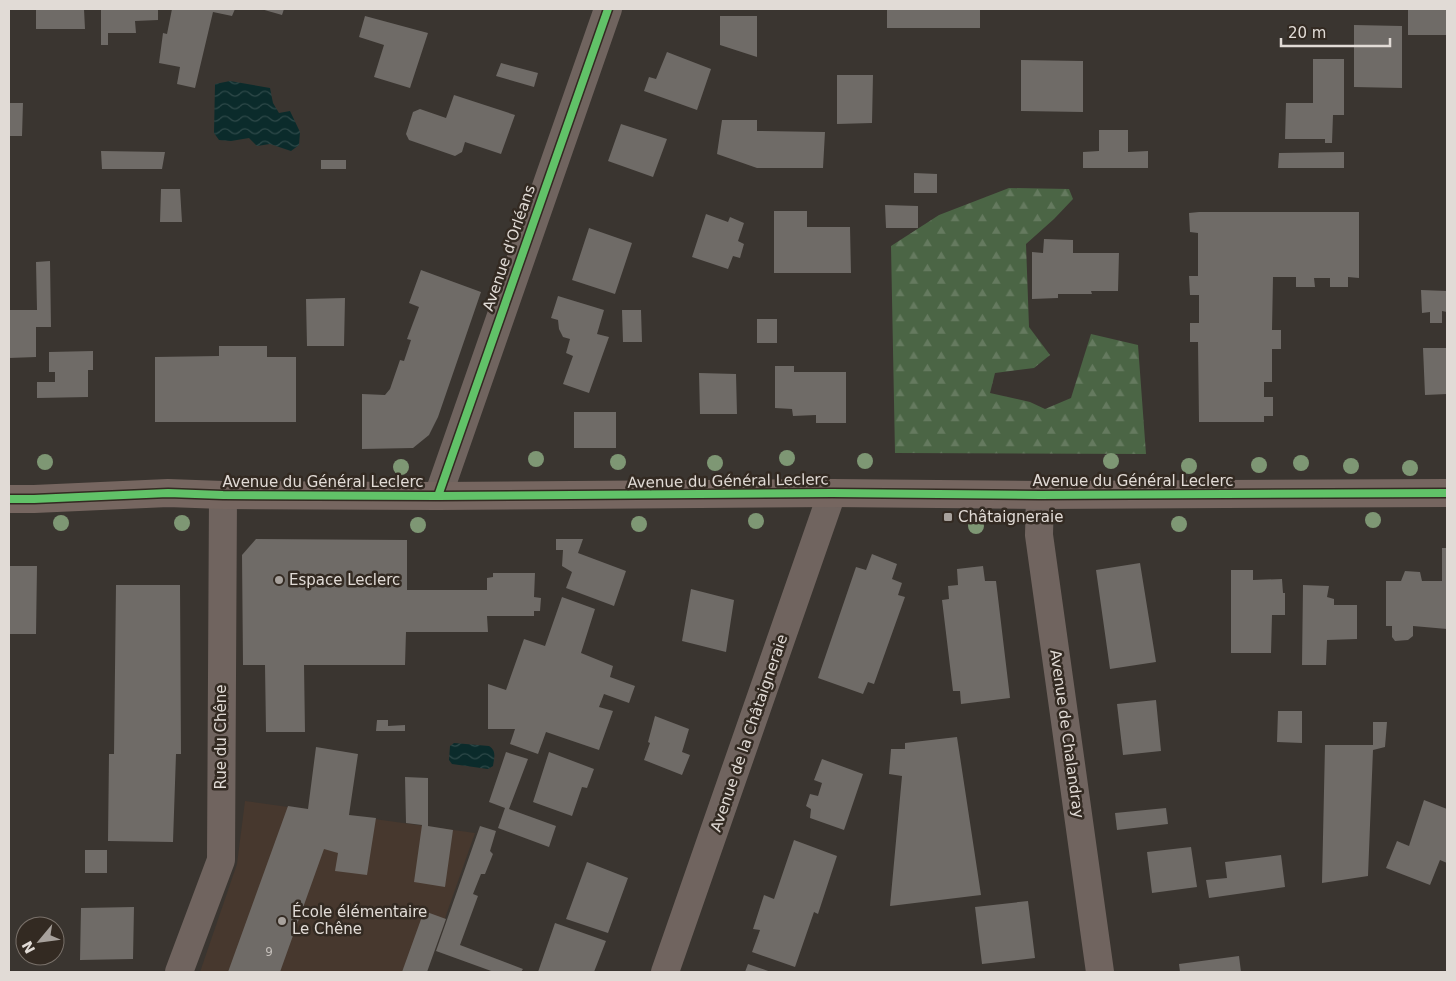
<svg xmlns="http://www.w3.org/2000/svg" width="1456" height="981" font-family="'DejaVu Sans',sans-serif">
	<style>
		.built { fill: #47382e }
		.forest { fill: url(#forest-firs) }
		.water { fill: url(#water-waves) }
		.building { fill: #6f6b67 }
		.lines { fill: none; stroke-linecap: round; stroke-linejoin: round }
		.street { stroke: #70645f; stroke-width: 28 }
		.secondary { stroke: #766660; stroke-width: 28 }
		.cycleway-casing { stroke: #332a22; stroke-width: 11 }
		.cycleway { stroke: #61c268; stroke-width: 8 }
		.tree { fill: #7e9774 }
		.poi-dot { fill: #a7a19c; stroke: #332a22; stroke-width: 2 }
		.labels { text-anchor: middle; dominant-baseline: central; stroke-width: 5; stroke-linejoin: round; paint-order: stroke }
		.number-label { font-size: 12px; fill: #c4bfba }
		.street-label { font-size: 15px; fill: #e1dbd6; stroke: #332a22 }
		.poi-label { font-size: 15px; fill: #e1dbd6; stroke: #332a22; text-anchor: start }
	</style>
	<defs>
		<pattern id="forest-firs" width="22" height="20" patternUnits="userSpaceOnUse" patternTransform="scale(1.25)"><rect width="22" height="20" fill="#4b6545"/><path d="M5 1l3.5 6h-7zM16 11l3.5 6h-7z" fill="#657a5f"/></pattern>
		<pattern id="water-waves" width="16" height="10" patternUnits="userSpaceOnUse" patternTransform="scale(1.25)"><rect width="16" height="10" fill="#0b2b2b"/><path d="M0 5q4-4 8 0t8 0" fill="none" stroke="#2e4949"/></pattern>
	</defs>
	<rect width="100%" height="100%" fill="#3a3530"/>
	<!-- built -->
	<path class="built" d="M245,801L475,833L426,972H200L237,864Z"/>
	<!-- forest -->
	<path class="forest" d="M1009,188L1069,189L1073,199L1054,219L1026,244L1029,327L1050,355L1034,368L995,373L990,393L1030,402L1045,409L1071,398L1091,334L1138,345L1146,454L895,453L891,246L939,215Z"/>
	<!-- water -->
	<path class="water" d="M230,81L270,88L273,103L279,113L290,111L300,132L299,145L291,151L270,144L257,146L249,138L231,141L219,140L214,133L215,84Z
		M454,743L489,746C497,751 494,758 493,766L488,769L452,764L449,760L450,746Z"/>
	<!-- building -->
	<path class="building" d="M36,9H84L85,29H36Z
		M101,9H158V20L135,21L136,33H108V45H101Z
		M172,9H235L232,16L213,12L195,88L177,84L180,67L159,63L163,33L167,34Z
		M261,9H284L282,15Z
		M887,9H980V28H887Z
		M1408,9H1447V35H1408Z
		M365,16L428,33L410,88L374,77L384,45L359,37Z
		M720,16H757V57L720,45Z
		M1354,25L1402,26V88L1354,87Z
		M667,52L711,69L697,110L644,91L649,77L656,79Z
		M1313,59H1344V115H1333L1332,143H1325V139H1285L1286,103H1313Z
		M1021,60L1083,61V112L1021,111Z
		M501,63L538,73L534,87L496,76Z
		M837,75H873L872,123L837,124Z
		M454,95L515,115L501,154L465,142L462,152L455,156L409,140L406,134L413,112L420,109L446,118Z
		M9,103H23L22,136H9Z
		M722,120H757V131L825,132L823,168H757L717,154Z
		M621,124L667,139L653,177L608,161Z
		M1099,130H1128V152L1148,151V168H1083V152L1099,151Z
		M101,151L165,152L162,169H102Z
		M1344,152V168H1278L1279,153Z
		M321,160H346V169H321Z
		M914,173L937,174V193H914Z
		M161,189H180L182,222H160Z
		M885,205L918,206V228H886Z
		M774,211H807V227H850L851,273H774Z
		M1199,212H1359V278L1348,277V287H1330V278H1314L1315,287H1296V277H1273L1272,330H1281V349H1272V382H1264V397H1273V416H1264V422H1199L1198,342H1190V323H1199V295H1190L1189,276H1198V233L1190,232L1189,213Z
		M706,214L728,222L730,217L744,223L738,241L744,244L740,258L733,256L728,269L692,257Z
		M589,228L632,243L615,294L572,280Z
		M1044,239L1073,240V253H1119L1118,291H1091L1092,294H1058V298L1032,299V252L1043,253Z
		M50,261L51,327H36V357L9,358V310H37L36,262Z
		M421,270L481,292L438,417L429,435L413,448L362,449V394L385,395L390,389L400,360L404,361L411,340L407,339L419,307L409,303Z
		M1421,290L1447,291V312L1442,311V323H1430V312L1422,313Z
		M558,296L604,310L597,334L609,337L589,393L563,384L573,356L566,353L570,339L563,337L559,329L558,320L551,318Z
		M345,298L344,346H307L306,299Z
		M622,310H641L642,342H623Z
		M757,319H777V343H757Z
		M219,346H267V357H296V422H155V357L219,356Z
		M1423,348H1447V394L1425,395Z
		M93,351V370H88V397L37,398V382H55V372H49V352Z
		M775,366H794V372H846V423H816V415L793,416L792,409L775,408Z
		M699,373L736,374L737,414H700Z
		M574,412H616V448H574Z
		M256,539L407,540V590H487V578L493,577V573H535L534,597L541,598L540,611H534V616H487L488,632H406L405,665H304L305,732H266L265,665H243L242,555Z
		M556,539H583L578,553L626,571L614,606L566,588L572,572L562,566L563,550H556Z
		M1442,548H1447V629L1413,626V636L1408,640L1395,641L1392,637V626H1386V581H1401L1405,571L1420,572L1422,581H1442Z
		M872,554L897,564L892,579L902,583L898,595L905,597L874,684L868,682L863,694L818,678L856,567L866,570Z
		M1140,563L1156,662L1110,669L1096,570Z
		M9,566H37L36,634H9Z
		M983,566L985,581H996L1010,698L961,704L960,691H953L942,600L949,599L948,586L958,585L957,569Z
		M1231,570H1253V580L1282,579L1283,593H1285V615H1272L1271,653H1231Z
		M116,585H180L181,754H176L173,842L108,841L109,754H114Z
		M1303,585L1329,586L1327,597L1334,599V605H1357V639L1327,640L1326,665H1302Z
		M691,589L734,600L726,652L682,641Z
		M562,597L595,609L581,653L613,666L610,677L635,686L629,703L604,694L599,707L613,711L599,750L546,732L538,754L510,744L515,729H488V684L506,690L524,639L545,646Z
		M1156,700L1161,751L1123,755L1117,704Z
		M1278,711H1302V743L1277,742Z
		M655,716L689,729L682,752L690,755L682,775L644,760L650,743L648,742Z
		M377,720H388V726L405,725V731H376Z
		M1373,722H1387L1385,747L1373,750L1368,876L1322,883L1325,745H1373Z
		M957,737L981,895L890,906L902,776L889,774L891,749H905V743Z
		M316,747L358,754L349,815L376,818L367,875L335,871L338,853L324,849L280,972H228L288,806L308,809Z
		M506,752L528,759L509,809L556,826L549,847L498,828L505,808L489,802Z
		M549,752L594,769L587,788L582,787L572,816L533,802Z
		M822,759L863,774L844,830L810,818L811,809L806,806L810,794L818,796L822,783L814,780Z
		M405,777L428,778V826L453,830L445,887L414,882L422,825L406,823Z
		M1424,800L1447,809V863L1440,860L1430,885L1386,868L1397,841L1409,846Z
		M1166,808L1168,824L1117,830L1115,813Z
		M480,826L496,831L490,851L493,854L485,874H481L473,894L478,896L460,945L523,969L521,972H494L436,951Z
		M794,840L837,856L818,914L814,912L795,967L752,952L760,930L753,929L764,895L774,899Z
		M1191,847L1197,887L1152,893L1147,852Z
		M85,850H107V873H85Z
		M1281,855L1285,887L1209,898L1206,880L1227,878L1225,862Z
		M587,862L628,878L608,933L566,919Z
		M1028,901L1035,958L982,964L975,907Z
		M134,907L133,959L80,960L81,908Z
		M424,911L446,919L427,972H402Z
		M555,923L606,941L594,972H538Z
		M1239,956L1241,972H1180L1179,964Z
		M748,964L771,972H745Z"/>
	<g class="lines">
		<!-- street -->
		<path class="street" d="M1040,495L1039,535L1100,972
			M438,496L608,9
			M179,972L221,860L223,495
			M665,972L832,493"/>
		<!-- secondary -->
		<path class="secondary" d="M9,499H34L168,493L223,495L438,496L832,493L1040,495L1447,493"/>
		<!-- cycleway casing -->
		<g class="cycleway-casing">
			<path id="cycleway" d="M438,496L608,9
				M9,499H34L168,493L223,495L438,496L832,493L1040,495L1447,493"/>
		</g>
		<!-- cycleway -->
		<use href="#cycleway" class="cycleway"/>
	</g>
	<!-- trees -->
	<g class="tree">
		<circle cx="787" cy="458" r="8"/>
		<circle cx="536" cy="459" r="8"/>
		<circle cx="865" cy="461" r="8"/>
		<circle cx="1111" cy="461" r="8"/>
		<circle cx="45" cy="462" r="8"/>
		<circle cx="618" cy="462" r="8"/>
		<circle cx="715" cy="463" r="8"/>
		<circle cx="1301" cy="463" r="8"/>
		<circle cx="1259" cy="465" r="8"/>
		<circle cx="1189" cy="466" r="8"/>
		<circle cx="1351" cy="466" r="8"/>
		<circle cx="401" cy="467" r="8"/>
		<circle cx="1410" cy="468" r="8"/>
		<circle cx="1373" cy="520" r="8"/>
		<circle cx="756" cy="521" r="8"/>
		<circle cx="61" cy="523" r="8"/>
		<circle cx="182" cy="523" r="8"/>
		<circle cx="639" cy="524" r="8"/>
		<circle cx="1179" cy="524" r="8"/>
		<circle cx="418" cy="525" r="8"/>
		<circle cx="976" cy="526" r="8"/>
	</g>
	<!-- markers -->
	<g class="poi-dot">
		<rect x="943" y="512" width="10" height="10" rx="2.5"/>
		<circle cx="279" cy="580" r="5"/>
		<circle cx="282" cy="921" r="5"/>
	</g>
	<g class="labels">
		<!-- number labels -->
		<g class="number-label">
			<text x="269" y="952">9</text>
		</g>
		<!-- street labels -->
		<g class="street-label">
			<text transform="translate(509 248) rotate(-71)">Avenue d'Orléans</text>
			<text transform="translate(728 481) rotate(-1)">Avenue du Général Leclerc</text>
			<text x="1133" y="481">Avenue du Général Leclerc</text>
			<text x="323" y="482">Avenue du Général Leclerc</text>
			<text transform="translate(749 733) rotate(-71)">Avenue de la Châtaigneraie</text>
			<text transform="translate(1067 734) rotate(82)">Avenue de Chalandray</text>
			<text transform="translate(221 737) rotate(-90)">Rue du Chêne</text>
		</g>
		<!-- poi labels -->
		<g class="poi-label">
			<text x="958" y="517">Châtaigneraie</text>
			<text x="289" y="580">Espace Leclerc</text>
			<text x="292" y="912">École élémentaire<tspan x="292" dy="17">Le Chêne</tspan></text>
		</g>
	</g>
	<!-- border -->
	<rect width="1456" height="981" fill="none" stroke="#e1dbd6" stroke-width="20"/>
	<!-- north arrow -->
	<g transform="translate(40 941) rotate(241)"><circle r="24" fill="#332a22" stroke="#79716a"/>
	<path d="M0-4L9 19L0 12L-9 19Z" fill="#a7a19c"/>
	<text y="-8" font-size="14" font-weight="bold" text-anchor="middle" fill="#e1dbd6">N</text>
	</g>
	<!-- scale -->
	<path d="M1281 38v8h109v-8" fill="none" stroke="#e1dbd6" stroke-width="2.5"/>
	<text x="1288" y="38" font-size="15" fill="#e1dbd6" stroke="#332a22" stroke-width="4" paint-order="stroke">20 m</text>
</svg>
